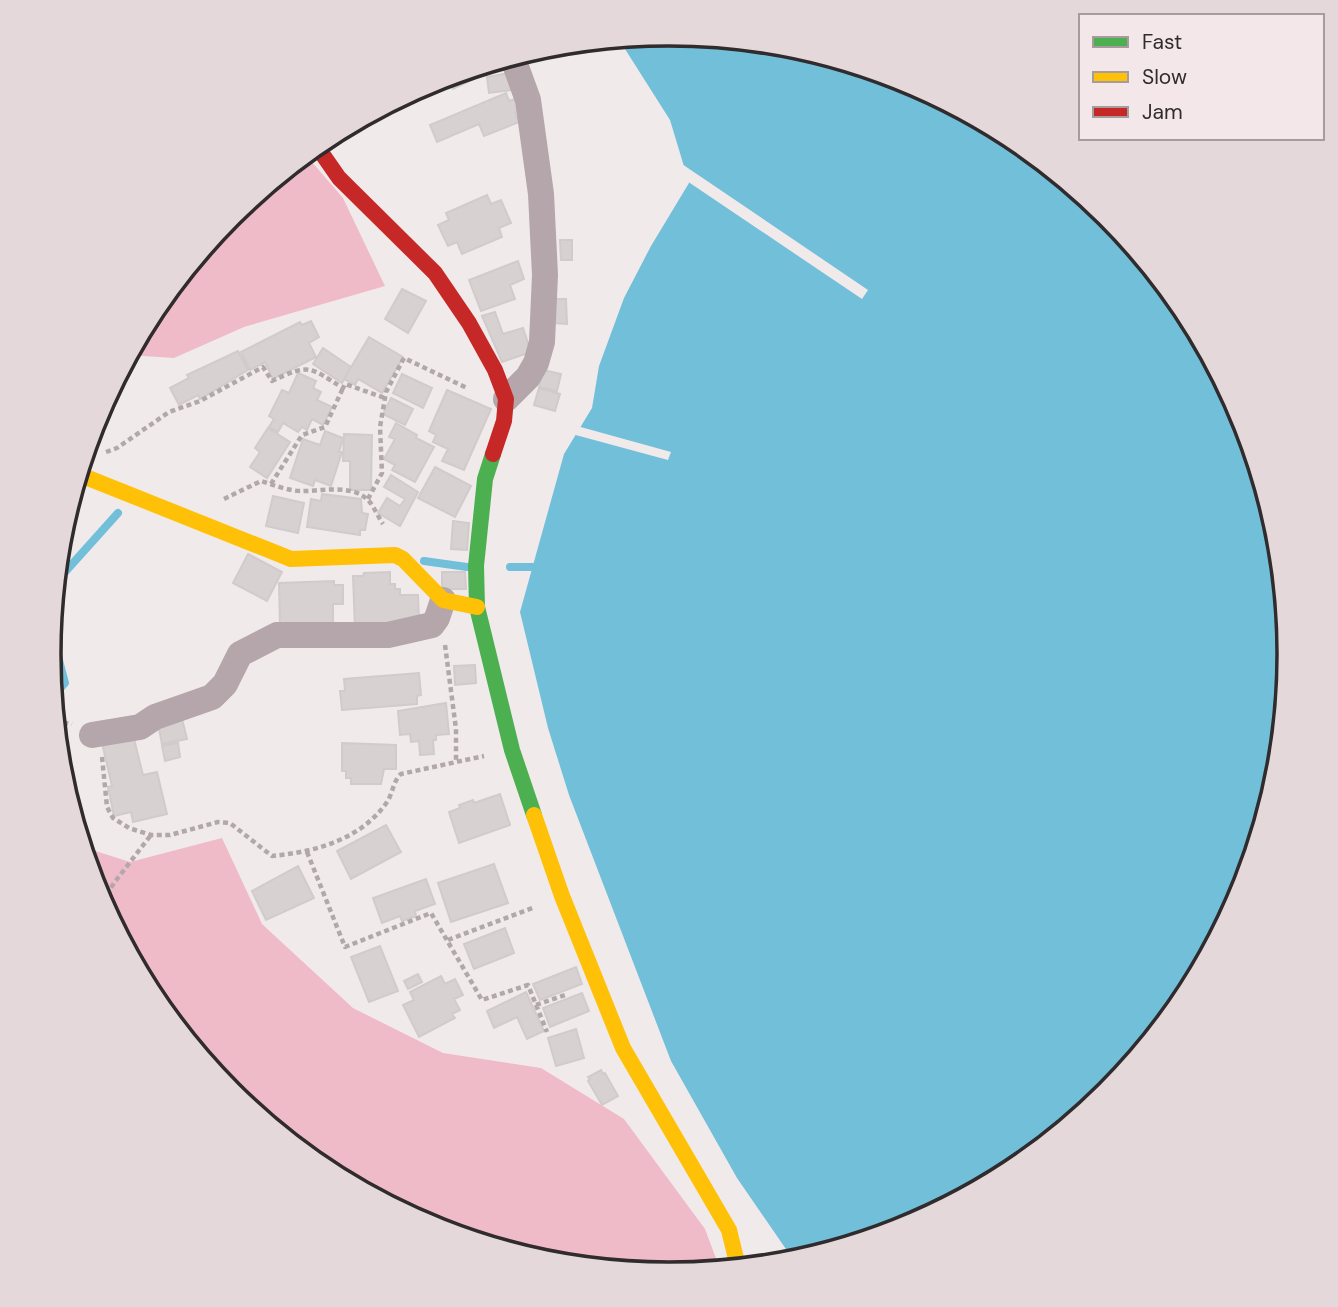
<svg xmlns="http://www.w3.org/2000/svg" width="1338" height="1307" font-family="'DM Sans',sans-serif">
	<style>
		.forest { fill: #f0bbc8 }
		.water { fill: #72bfda }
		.pier { fill: #f1eaeb }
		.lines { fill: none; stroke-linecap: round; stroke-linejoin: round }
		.stream { stroke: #72bfda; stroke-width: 8 }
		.building { fill: #d7d1d2; stroke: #d1cbcc; stroke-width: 2 }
		.path { stroke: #b2a8aa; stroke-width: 4.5; stroke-dasharray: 5 3.5; stroke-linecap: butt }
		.street { stroke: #b4a6aa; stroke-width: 26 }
		.fast { stroke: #4caf50; stroke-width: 16 }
		.slow { stroke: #ffc107; stroke-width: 16 }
		.jam { stroke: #c62828; stroke-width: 16 }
		.rim { fill: none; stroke: #302b2c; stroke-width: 3.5 }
	</style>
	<rect width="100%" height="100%" fill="#f1eaeb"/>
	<!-- forest -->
	<path class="forest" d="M305,154L343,198L385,286L244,327L174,358L128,355L154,309L231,215Z
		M222,838L262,924L353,1008L443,1053L541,1068L624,1119L705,1229L720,1269L669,1274L548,1262L431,1226L324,1169L230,1092L153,998L96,890L83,847L130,862Z"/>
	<!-- water -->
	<path class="water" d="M669,33L790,45L907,81L1014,138L1108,215L1185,309L1242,417L1277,533L1289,654L1277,775L1242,891L1184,998L1107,1092L1013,1169L906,1227L790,1262V1255L737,1178L671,1061L569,795L548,728L520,612L564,454L592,408L599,366L624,298L651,246L689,183L670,120L618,38Z"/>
	<!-- pier -->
	<path class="pier" d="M679,162L868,290L862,299L684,179Z
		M577,426L671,452L668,460L572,434Z"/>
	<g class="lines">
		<!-- stream -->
		<path class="stream" d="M424,561L467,567
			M510,567H533
			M56,582L118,513
			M51,630L65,683L53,697"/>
	</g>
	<!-- building -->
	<path class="building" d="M498,60L501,66L453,89L447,76Z
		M509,73L512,90L489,93L487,77Z
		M506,93L509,101L515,99L520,111L515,113L519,122L484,136L479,124L437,142L430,125Z
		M487,195L491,204L501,200L511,223L499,228L502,237L462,254L457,242L448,246L438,225L449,220L446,213Z
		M560,240H572V260H561Z
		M518,261L524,279L510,285L515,299L481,311L469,280Z
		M402,289L426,301L408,333L385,319Z
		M553,299H566L567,324L553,323Z
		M495,312L503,334L523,328L531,352L502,362L482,316Z
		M311,321L319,337L309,343L316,357L273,379L265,362L250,370L241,352L300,322L302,325Z
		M369,337L403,357L382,393L358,379L355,385L344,379Z
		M323,348L351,367L342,383L313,364Z
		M238,351L248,370L200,399L198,395L179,405L170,388L189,378L187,375Z
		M543,370L561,374L557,391L539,387Z
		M298,373L316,381L313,388L321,392L317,400L332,407L323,425L312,419L307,430L302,427L298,432L283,423L278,432L269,427L274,419L269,416L282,390L289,393Z
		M402,374L432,388L423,408L393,393Z
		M539,388L560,394L555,411L534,405Z
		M447,390L491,409L464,470L442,461L448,449L433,442L436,435L429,431Z
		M391,398L413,409L405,425L383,414Z
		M396,423L417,435L416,438L434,447L415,482L392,470L395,465L384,459L395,439L389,437Z
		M268,428L290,442L267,478L250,467L260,452L255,448Z
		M325,431L343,438L339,452H342L331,486L315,480L313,486L290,478L303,439L320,445Z
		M344,434L372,435L371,490H350V461H343Z
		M435,467L471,486L455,517L418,498Z
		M391,475L418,492L400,526L378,513L387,498L400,506L405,499L384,487Z
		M322,494L361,499L362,513L368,514L365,530H360V535L307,527L311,499L321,501Z
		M273,496L304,503L298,533L266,526Z
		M453,521L469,523L467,550L451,549Z
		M248,554L282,572L267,601L233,583Z
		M390,572V584H395V589H400V595H418L419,621L355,628L353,576H363L364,573Z
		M442,572H465L466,589H442Z
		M334,581V585H343V604H333V624L280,625L279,583Z
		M475,665L476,683L455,685L454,666Z
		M419,673L421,695L417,696V704L342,710L340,691H345L344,679Z
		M446,703L449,734L436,735V740H433L434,754L420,755L419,741L411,742L410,734L400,735L398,711Z
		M182,719L187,739L162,744L158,724Z
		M133,735L143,775L157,772L167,814L133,822L131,812L114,816L108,787L112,786L102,743Z
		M178,743L180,757L165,761L162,746Z
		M342,743L396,745V769H384L381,784H351V778H346V771H342Z
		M60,763H64L67,792L61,774Z
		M500,794L510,825L459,843L449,812L460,808L459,805L473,800L474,803Z
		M386,825L401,852L351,879L337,851Z
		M494,864L508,903L451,922L438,883Z
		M298,866L314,898L266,920L252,891Z
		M426,879L435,904L415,911L416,916L402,921L400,916L382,923L373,898Z
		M505,928L514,953L474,969L464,944Z
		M380,946L398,991L369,1002L351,957Z
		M576,967L582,984L540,1000L533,984Z
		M418,974L422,982L408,989L404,981Z
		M441,976L445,984L455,979L463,995L454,999L460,1010L452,1014L455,1018L419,1037L403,1005L414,1000L410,992Z
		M526,992L544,1031L527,1039L517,1017L494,1028L487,1011Z
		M582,993L589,1011L550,1027L543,1008Z
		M576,1029L584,1058L556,1066L548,1038Z
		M601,1070L603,1074L605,1073L618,1096L602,1105L588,1081L590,1079L588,1077Z"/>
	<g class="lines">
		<!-- path -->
		<path class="path" d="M106,452L117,448L169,412L200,401L263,367L272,381C310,363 309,367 343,388L345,384L385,398
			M271,484L302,435L325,427L343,388
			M224,499L261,481C274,485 291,492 304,491C323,491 352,484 368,500C374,506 378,517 383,524
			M368,499L382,473L380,427L386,392L404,358L467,388
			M445,645L456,729V762
			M55,721L72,724
			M102,757L107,807L113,818L129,828L151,835H170L218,822L230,823L272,856C314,852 361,840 387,802C393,793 393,781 401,774L484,756
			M307,852L345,947L431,913L482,1000L528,985L547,1032
			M102,902L114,883L151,835
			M448,940L535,907
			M536,1005L568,994"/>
		<!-- street -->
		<path class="street" d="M506,399L528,377L536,363L542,342L545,275L541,194L528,100L512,56
			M92,735L140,727L155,717L212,697L225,684L240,654L277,635H388L432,625L437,618L443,600"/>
		<!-- fast -->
		<path class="fast" d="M493,454L485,479L476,566L477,607L512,750L534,815"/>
		<!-- slow -->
		<path class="slow" d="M78,474L291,559L395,555L403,559L443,600L477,607
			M534,815L562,896L623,1048L729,1230L738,1267"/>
		<!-- jam -->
		<path class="jam" d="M316,145L339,178L435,273L469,323L495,370L506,399L504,421L493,454"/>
	</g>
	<!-- crop -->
	<path d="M0 0H1338V1307H0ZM61 654a608 608 0 1 1 1216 0a608 608 0 1 1-1216 0Z" fill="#e4d8db" fill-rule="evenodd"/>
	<path class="rim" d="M61 654a608 608 0 1 1 1216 0a608 608 0 1 1-1216 0Z"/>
	<!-- legend -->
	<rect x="1079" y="14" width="245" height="126" fill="#f4e7ea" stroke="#a69c9e" stroke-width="2"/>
	<rect x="1093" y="37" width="35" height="10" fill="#4caf50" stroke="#a69c9e" stroke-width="2"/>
	<text x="1142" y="49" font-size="21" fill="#302b2c">Fast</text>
	<rect x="1093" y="72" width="35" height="10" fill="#ffc107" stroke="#a69c9e" stroke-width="2"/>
	<text x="1142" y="84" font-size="21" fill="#302b2c">Slow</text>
	<rect x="1093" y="107" width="35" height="10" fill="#c62828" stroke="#a69c9e" stroke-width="2"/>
	<text x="1142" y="119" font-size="21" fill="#302b2c">Jam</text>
</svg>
